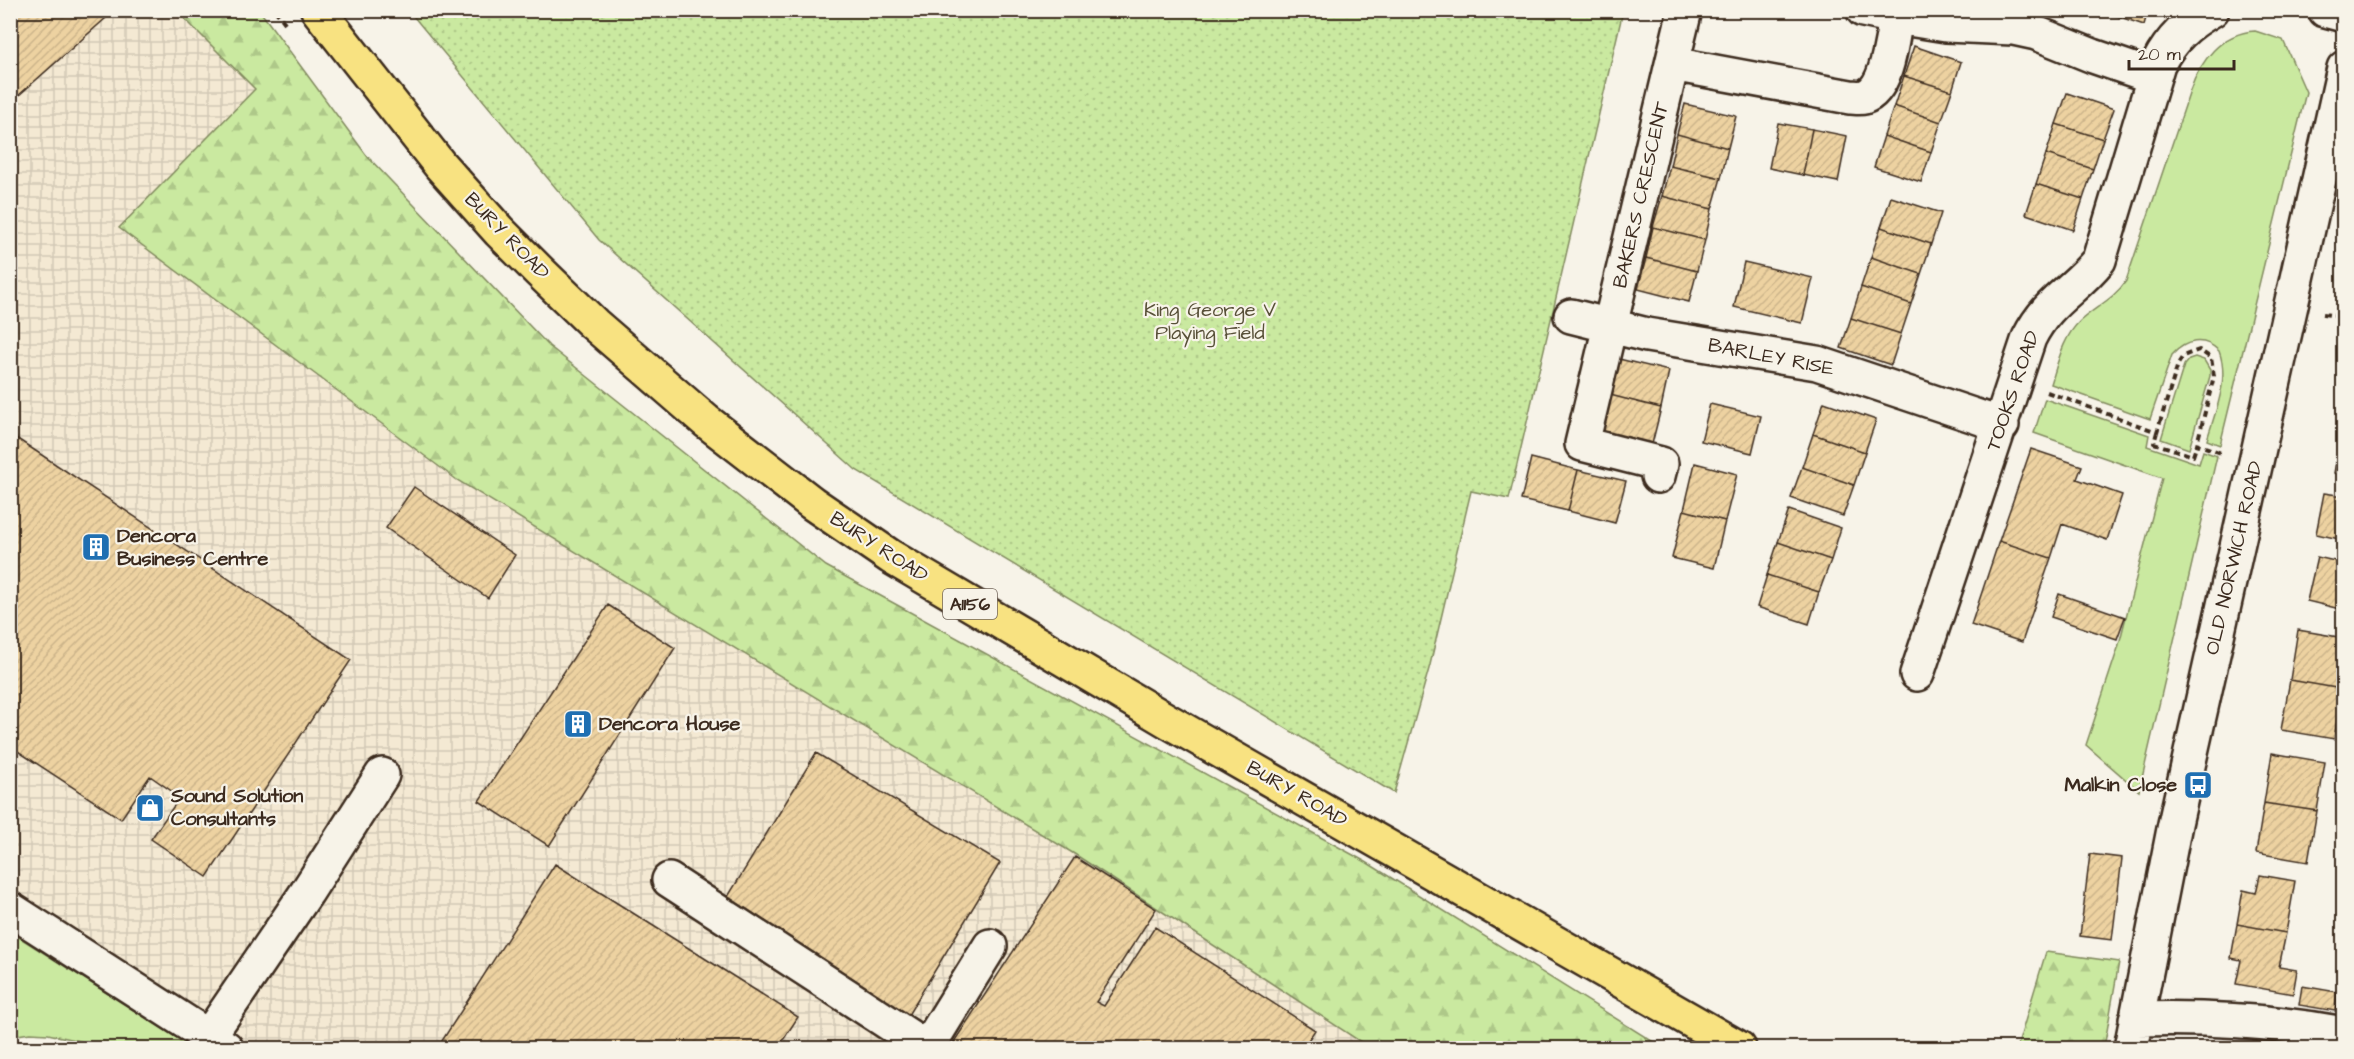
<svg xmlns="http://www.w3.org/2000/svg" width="2354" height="1059" font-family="'Architects Daughter',sans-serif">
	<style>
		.industrial { fill: url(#industrial-grid) }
		.grass { fill: #cae9a0; stroke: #828a5f; stroke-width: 1.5 }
		.forest { fill: url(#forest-firs); stroke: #828a5f; stroke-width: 1.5 }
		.park { fill: url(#park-dots); stroke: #828a5f; stroke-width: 1.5 }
		.building { fill: url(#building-hatch); stroke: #3b2a1e; stroke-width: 1.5 }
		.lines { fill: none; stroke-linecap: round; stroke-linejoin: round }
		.minor-casing { stroke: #3b2a1e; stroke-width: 38 }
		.major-casing { stroke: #3b2a1e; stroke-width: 38 }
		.path { stroke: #3b2a1e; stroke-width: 4; stroke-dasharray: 6 4.5; stroke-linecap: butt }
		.minor { stroke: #f7f3e8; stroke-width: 33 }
		.major { stroke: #f8e281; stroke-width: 33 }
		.labels { text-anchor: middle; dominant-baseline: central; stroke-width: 4.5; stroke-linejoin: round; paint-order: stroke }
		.shield { fill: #f7f3e8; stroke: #73665b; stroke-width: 1.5 }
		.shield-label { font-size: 18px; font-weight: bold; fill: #3b2a1e }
		.street-label { font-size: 20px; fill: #3b2a1e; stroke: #f7f3e8 }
		.park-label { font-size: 20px; fill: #585038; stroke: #f7f3e8 }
		.poi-label { font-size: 20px; font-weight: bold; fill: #3b2a1e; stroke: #f7f3e8; text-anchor: start }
	</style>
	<defs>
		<pattern id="industrial-grid" width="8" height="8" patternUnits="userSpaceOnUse" patternTransform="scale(1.5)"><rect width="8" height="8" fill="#f4e9d3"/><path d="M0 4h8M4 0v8" fill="none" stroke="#d2c8b5"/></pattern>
		<pattern id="forest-firs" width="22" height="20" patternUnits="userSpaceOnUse" patternTransform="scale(1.5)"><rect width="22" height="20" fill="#cae9a0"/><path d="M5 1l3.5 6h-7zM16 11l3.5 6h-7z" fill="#aec889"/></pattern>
		<pattern id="park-dots" width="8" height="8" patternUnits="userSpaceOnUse" patternTransform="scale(1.5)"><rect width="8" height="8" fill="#cae9a0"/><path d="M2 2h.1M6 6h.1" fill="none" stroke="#aec889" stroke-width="1.8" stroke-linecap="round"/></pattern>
		<pattern id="building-hatch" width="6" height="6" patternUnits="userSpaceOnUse" patternTransform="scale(1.5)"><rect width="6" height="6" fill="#edd2a1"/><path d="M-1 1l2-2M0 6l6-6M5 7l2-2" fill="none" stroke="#ccb48a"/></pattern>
	</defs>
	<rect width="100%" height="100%" fill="#f7f3e8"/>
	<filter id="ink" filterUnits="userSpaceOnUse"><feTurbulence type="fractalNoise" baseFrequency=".0167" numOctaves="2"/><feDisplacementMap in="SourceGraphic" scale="12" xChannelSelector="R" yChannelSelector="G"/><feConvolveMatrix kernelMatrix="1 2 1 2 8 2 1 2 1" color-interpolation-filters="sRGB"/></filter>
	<g filter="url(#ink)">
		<!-- industrial -->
		<path class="industrial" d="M10,11H177L256,89L119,228L457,480L1076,855L1370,1048H226L11,909Z"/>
		<!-- grass -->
		<path class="grass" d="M2255,31L2283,40L2306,92L2220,445L2207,440C2215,412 2230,380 2219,351C2204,336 2185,340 2172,355L2150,419L2051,384C2058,362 2063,337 2080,321C2095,307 2114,299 2126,281L2190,91C2200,61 2221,33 2255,31Z
			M2195,357L2204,360L2210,370V376L2189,449L2161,439L2184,365L2189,359Z
			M2045,399L2149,435L2147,446L2199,464L2203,451L2217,456L2139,791L2086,745L2118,648L2162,478L2034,433Z
			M10,932H11L193,1048H98L80,1041L48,1034L30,1033L11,1036Z"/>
		<!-- forest -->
		<path class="forest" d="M177,11H260L367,156L549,346L826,566L1366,862L1663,1048H1370L1076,855L457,480L119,228L255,89Z
			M2046,952L2119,962L2104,1048H2017Z"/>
		<!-- park -->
		<path class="park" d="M409,11H1623L1509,499L1471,491L1430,665L1394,793L856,470L599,240Z"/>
		<!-- building -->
		<path class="building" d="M10,10H115L10,103Z
			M2112,10H2148L2144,25L2111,14Z
			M1914,46L1961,62L1952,91L1904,76Z
			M1904,76L1952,91L1941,122L1894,106Z
			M2067,93L2114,109L2103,139L2056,124Z
			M1685,104L1736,116L1728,148L1677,134Z
			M1894,106L1941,122L1931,152L1884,136Z
			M1778,123L1812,129L1803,175L1769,168Z
			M2056,124L2103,139L2093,169L2046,154Z
			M1812,129L1847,136L1838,182L1803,175Z
			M1677,134L1728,148L1721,178L1670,166Z
			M1884,136L1931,152L1921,182L1874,167Z
			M2046,154L2093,169L2083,199L2036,184Z
			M1670,166L1721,178L1712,209L1662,196Z
			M2036,184L2083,199L2073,230L2026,214Z
			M1662,196L1712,209L1705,240L1653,227Z
			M1891,197L1941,213L1931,244L1881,227Z
			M1653,227L1705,240L1697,271L1646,258Z
			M1881,227L1931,244L1921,274L1871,257Z
			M1871,257L1921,274L1911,304L1861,287Z
			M1646,258L1697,271L1689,302L1638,289Z
			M1744,262L1813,278L1802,323L1734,307Z
			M1861,287L1911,304L1901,334L1851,318Z
			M1851,318L1901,334L1891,365L1841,348Z
			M1619,359L1669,371L1661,408L1610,395Z
			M1610,395L1661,408L1652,444L1601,432Z
			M1824,402L1876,420L1865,452L1813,434Z
			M1710,404L1761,416L1752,453L1701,441Z
			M2342,431L2344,432V475L2334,473Z
			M10,434L351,660L207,877L151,839L180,797L150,776L121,819L10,746Z
			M1813,434L1865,452L1854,485L1802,467Z
			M2031,449L2082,466L2077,479L2122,495L2107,540L2062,524L2051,558L1999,541Z
			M1531,458L1578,470L1568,511L1521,500Z
			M1695,463L1737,474L1725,521L1684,510Z
			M1802,467L1854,485L1843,516L1791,498Z
			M1578,470L1626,481L1615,523L1568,511Z
			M414,487L515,555L488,598L386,528Z
			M2324,493L2344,496V540L2316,534Z
			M1684,510L1725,521L1714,568L1672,558Z
			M1789,510L1841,528L1831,560L1778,542Z
			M1999,541L2051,558L2022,642L1971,625Z
			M1778,542L1831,560L1819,592L1767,575Z
			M2317,557L2344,563V610L2307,601Z
			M1767,575L1819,592L1809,624L1757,607Z
			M2059,594L2125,617L2117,639L2051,617Z
			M608,605L675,648L549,846L479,801Z
			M2298,630L2344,638L2342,689L2290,680Z
			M2290,680L2342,689L2334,739L2281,730Z
			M816,753L1000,863L905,1020L721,908Z
			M2272,753L2325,762L2317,811L2264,803Z
			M2264,803L2317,811L2308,862L2256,853Z
			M2090,854L2122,858L2112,940L2080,936Z
			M1075,857L1156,909L1096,1002L1104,1006L1155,927L1315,1030L1303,1048H950Z
			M555,864L798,1017L778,1048H447L440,1044Z
			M2260,875L2295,881L2286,933L2237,924L2243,890L2256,893Z
			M2237,924L2286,933L2279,967L2297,970L2293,994L2236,984L2241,960L2231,958Z
			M2302,986L2337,992L2335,1011L2299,1005Z
			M2340,992H2344V1013L2337,1011Z"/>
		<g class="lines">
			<!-- minor casing -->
			<g class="minor-casing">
				<path id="minor" d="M1685,10L1672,64L1850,97C1854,97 1860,98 1864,97C1888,89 1892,38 1896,17L1863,10
					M2325,10L2344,15
					M1896,17L1946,25L2013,28L2036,33L2093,56L2154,77
					M1571,316L1647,335L1817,363L2002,425
					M1658,476L1661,464L1582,444L1672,64
					M1917,674L2029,338C2048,300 2074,291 2099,260L2158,64C2171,39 2187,24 2212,10
					M669,880L927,1048
					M10,909L226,1048
					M2136,1019C2205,1017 2276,1021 2344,1034
					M209,1036L307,892L382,775
					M927,1048L990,946
					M2131,1048L2175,824L2344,68"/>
			</g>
			<!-- major casing -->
			<g class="major-casing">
				<path id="major" d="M318,10L440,165L499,231L539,271L594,324L706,421L812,503L891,557L1168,721L1739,1048"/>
			</g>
			<!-- path -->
			<path class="path" d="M275,10L285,23
				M2323,314L2344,317
				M2047,392L2157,432L2178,364L2183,356L2199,350L2211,358L2214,376L2197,444L2224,454
				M2157,432L2154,443L2193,456L2197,444"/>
			<!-- minor -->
			<use href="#minor" class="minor"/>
			<!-- major -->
			<use href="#major" class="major"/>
		</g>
	</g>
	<!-- icons -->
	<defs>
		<g id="building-square" transform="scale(1.5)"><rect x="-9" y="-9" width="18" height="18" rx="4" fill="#1f6fb2" stroke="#f7f3e8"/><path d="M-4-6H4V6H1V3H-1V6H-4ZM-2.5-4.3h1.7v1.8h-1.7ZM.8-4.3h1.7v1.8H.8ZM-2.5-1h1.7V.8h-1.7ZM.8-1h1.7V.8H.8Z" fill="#fff"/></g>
		<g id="bus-square" transform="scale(1.5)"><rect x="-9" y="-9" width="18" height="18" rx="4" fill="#1f6fb2" stroke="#f7f3e8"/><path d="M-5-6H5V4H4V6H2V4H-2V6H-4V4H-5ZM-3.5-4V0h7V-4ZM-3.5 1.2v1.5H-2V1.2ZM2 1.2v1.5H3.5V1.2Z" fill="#fff"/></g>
		<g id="shop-square" transform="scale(1.5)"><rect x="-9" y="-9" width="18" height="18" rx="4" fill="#1f6fb2" stroke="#f7f3e8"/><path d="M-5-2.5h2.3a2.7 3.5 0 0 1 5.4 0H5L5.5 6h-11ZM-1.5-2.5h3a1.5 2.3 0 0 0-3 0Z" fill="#fff"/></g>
	</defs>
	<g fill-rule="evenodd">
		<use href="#building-square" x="96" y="547"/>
		<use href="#building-square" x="578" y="724"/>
		<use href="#bus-square" x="2198" y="785"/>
		<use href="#shop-square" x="150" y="808"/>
	</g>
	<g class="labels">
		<!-- shield labels -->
		<rect class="shield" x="943" y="589" width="54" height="30" rx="4.5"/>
		<g class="shield-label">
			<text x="970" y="604">A1156</text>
		</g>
		<!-- street labels -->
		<g class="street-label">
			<text transform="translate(1641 195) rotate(-77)">BAKERS CRESCENT</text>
			<text transform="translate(507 236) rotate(46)">BURY ROAD</text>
			<text transform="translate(1771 357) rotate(11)">BARLEY RISE</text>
			<text transform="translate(2013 391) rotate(-71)">TOOKS ROAD</text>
			<text transform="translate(879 547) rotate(33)">BURY ROAD</text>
			<text transform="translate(2234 558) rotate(-77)">OLD NORWICH ROAD</text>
			<text transform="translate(1297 794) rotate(30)">BURY ROAD</text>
		</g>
		<!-- park labels -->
		<g class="park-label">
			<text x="1210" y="310">King George V<tspan x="1210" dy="23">Playing Field</tspan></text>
		</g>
		<!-- poi labels -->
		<g class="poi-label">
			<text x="117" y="536">Dencora<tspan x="117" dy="23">Business Centre</tspan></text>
			<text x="599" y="724">Dencora House</text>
			<text x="2177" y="785" text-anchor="end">Malkin Close</text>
			<text x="171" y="796">Sound Solution<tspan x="171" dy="23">Consultants</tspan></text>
		</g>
	</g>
	<!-- margin -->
	<rect width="2354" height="1059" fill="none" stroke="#f7f3e8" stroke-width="36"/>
	<rect x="18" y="18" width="2318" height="1023" fill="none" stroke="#3b2a1e" stroke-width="2" filter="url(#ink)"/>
	<!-- scale -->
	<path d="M2129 60v9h105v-9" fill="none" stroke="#3b2a1e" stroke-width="3"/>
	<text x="2138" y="60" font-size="18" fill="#3b2a1e" stroke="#f7f3e8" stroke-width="4.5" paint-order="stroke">20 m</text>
</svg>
